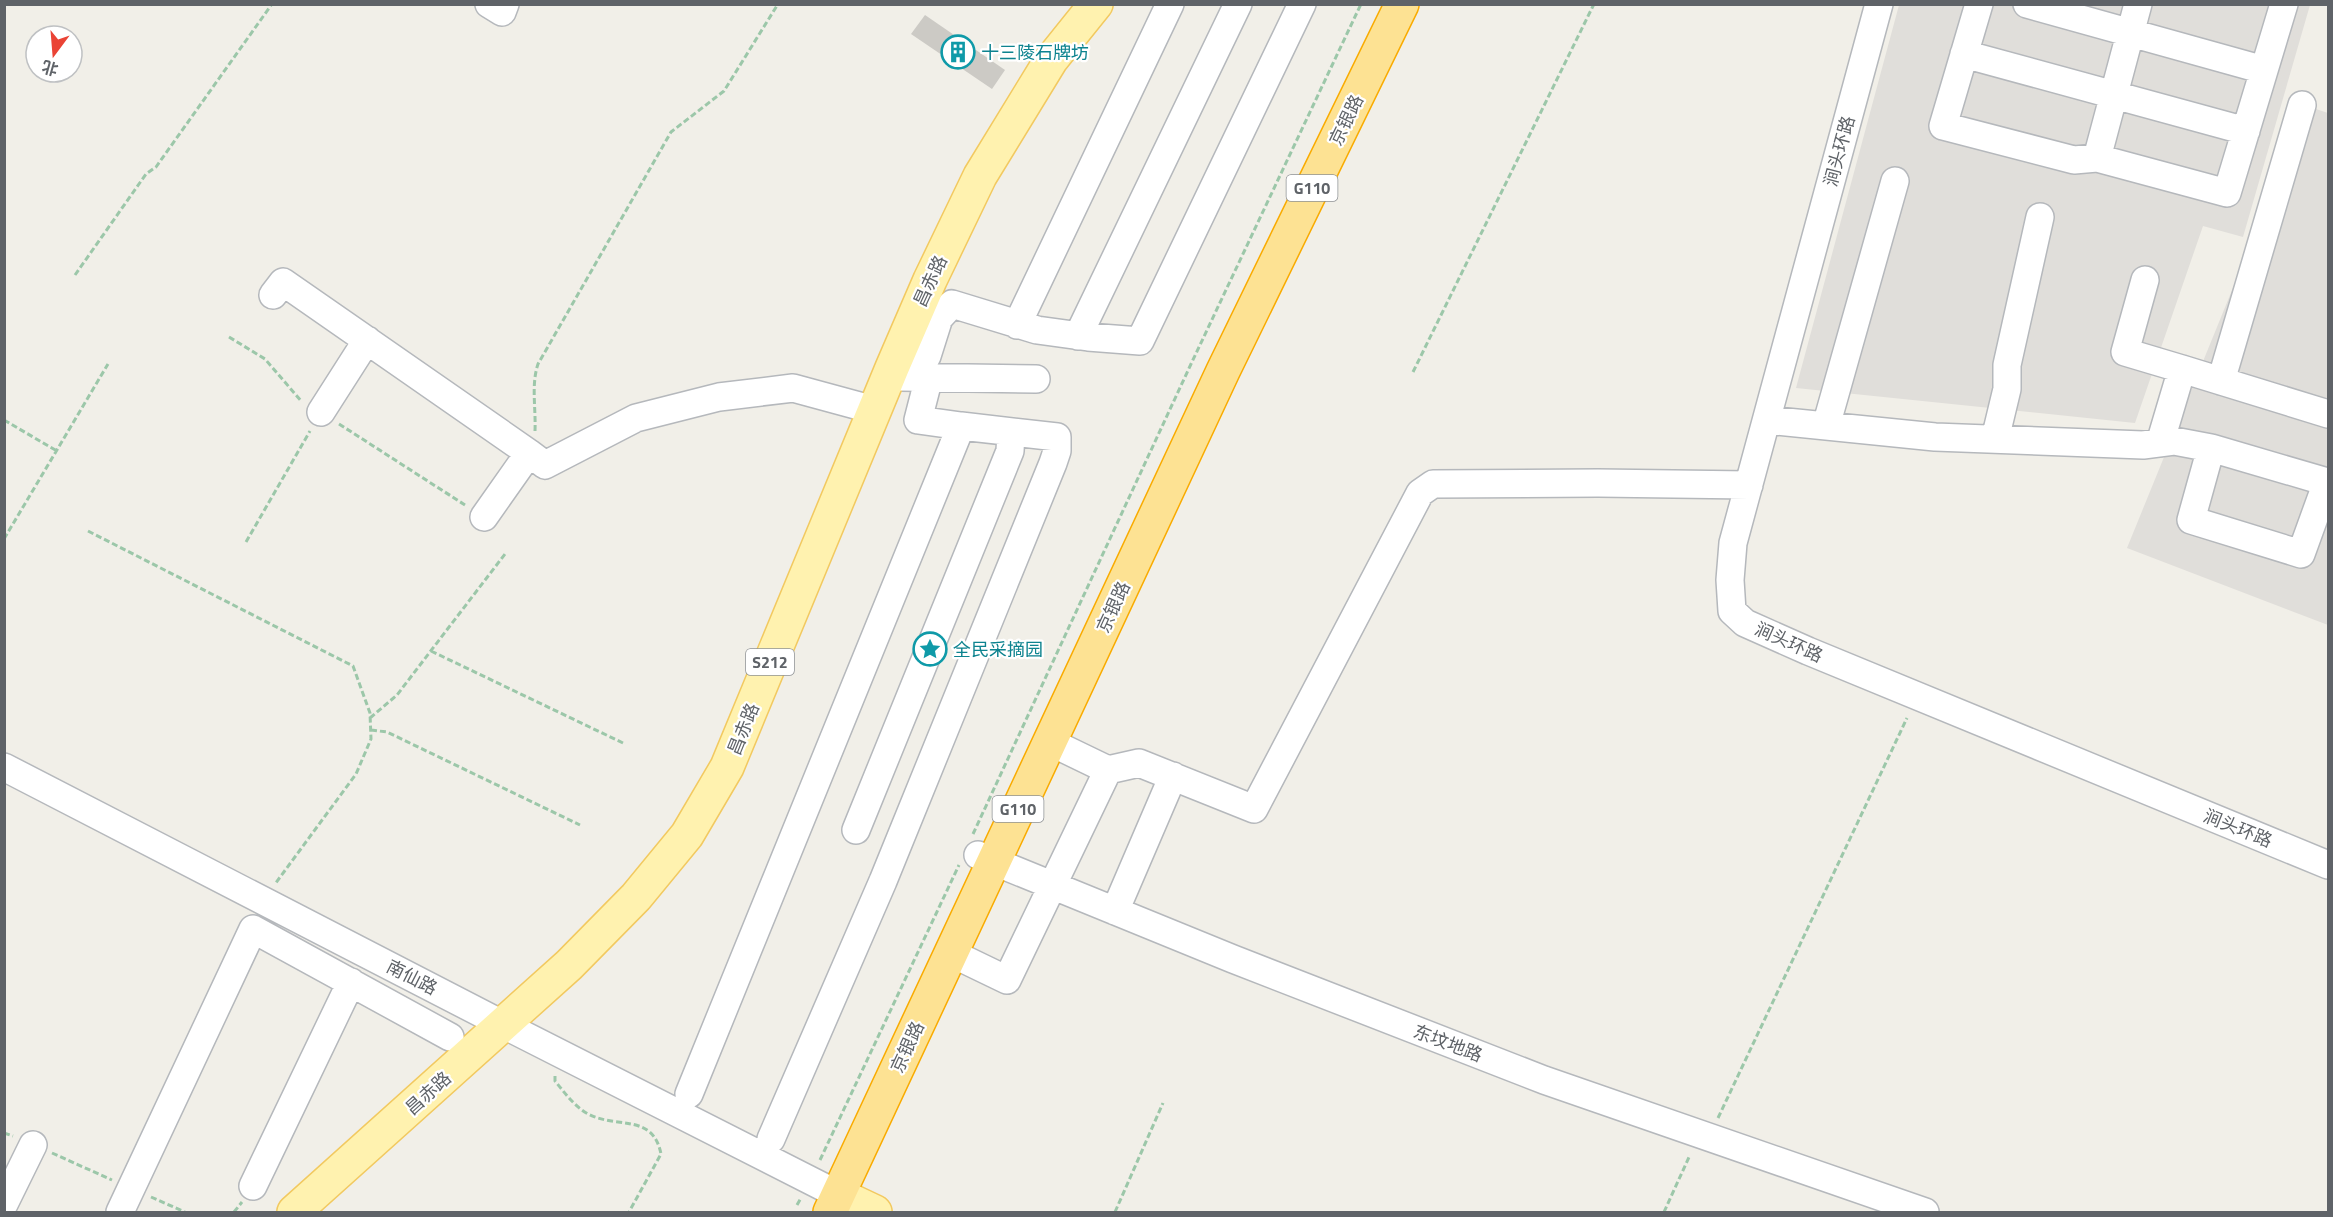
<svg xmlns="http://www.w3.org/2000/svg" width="2333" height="1217" font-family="'Titillium Web','Noto Sans SC',sans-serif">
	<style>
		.industrial { fill: #e0deda }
		.building { fill: #cccac5 }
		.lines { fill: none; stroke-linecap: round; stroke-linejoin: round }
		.minor-casing { stroke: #b5b8bc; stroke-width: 30 }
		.major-casing { stroke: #f2c960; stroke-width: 36 }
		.highway-casing { stroke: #f9ab00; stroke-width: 36 }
		.path { stroke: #9cc7a9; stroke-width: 3; stroke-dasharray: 6 3; stroke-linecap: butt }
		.minor { stroke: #fff; stroke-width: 27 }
		.major { stroke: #fff2af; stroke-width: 33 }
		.highway { stroke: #fde293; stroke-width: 33 }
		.labels { text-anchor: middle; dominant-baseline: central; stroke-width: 4.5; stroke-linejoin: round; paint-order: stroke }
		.shield { fill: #fff; stroke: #8f9295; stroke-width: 1.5 }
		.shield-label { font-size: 16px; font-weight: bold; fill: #5f6368 }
		.culture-label { font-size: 18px; fill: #0d838f; stroke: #fff; text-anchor: start }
		.street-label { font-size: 18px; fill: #5f6368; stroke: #fff }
	</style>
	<rect width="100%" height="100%" fill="#f1efe8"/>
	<!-- industrial -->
	<path class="industrial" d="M1899,5H2310L2243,237L2203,226L2135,423L1796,388Z
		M2307,106L2328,113V625L2127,548Z"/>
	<!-- building -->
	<path class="building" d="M925,15L1005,70L992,89L911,34Z"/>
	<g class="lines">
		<!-- minor casing -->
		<g class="minor-casing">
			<path id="minor" d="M489,4L502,12L505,4
				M1879,4L1733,543L1730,580L1732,611L1745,623L1808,651L2328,865
				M1979,4L1943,126L2074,160L2097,158L2227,193L2284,4
				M2027,4L2264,70
				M1964,54L2246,131
				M2097,158L2138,4
				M2145,280L2125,352L2182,369
				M273,295L283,282L529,453
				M1017,325L1170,4
				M1078,336L1238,4
				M901,377L1036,379
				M914,377L927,356L939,318L952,304L1037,330L1088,337L1140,341L1302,4
				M929,377L918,420L961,426
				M2221,381L2302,105
				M321,412L367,340
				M1767,420L1935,437L2143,445L2174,441L2211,448L2327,482L2301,554L2191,520L2211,448
				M1826,426L1895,181
				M1995,439L2007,389V365L2040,217
				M2160,443L2182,369L2328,414
				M484,517L529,453L545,465L636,418L719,397L793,388L874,410
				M4,767L504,1025L839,1195
				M1108,770L1139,763L1254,809L1420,493L1433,484L1598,483L1749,485
				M856,830L1010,451L1011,432
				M978,855L1233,959L1544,1080L1925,1212
				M1115,911L1173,776
				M951,953L1007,980L1108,770L1050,742
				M689,1094L961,426L1057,437V451L1053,463L883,881L771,1139
				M253,1186L351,982
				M4,1204L33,1145
				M120,1212L253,929L450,1037"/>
		</g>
		<!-- major casing -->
		<g class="major-casing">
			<path id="major" d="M839,1195L875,1212
				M294,1212L569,965L636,897L687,835L727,767L892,368L930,280L980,176L1051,60L1096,4"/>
		</g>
		<!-- highway casing -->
		<g class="highway-casing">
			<path id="highway" d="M830,1212L1223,371L1402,4"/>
		</g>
		<!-- path -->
		<path class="path" d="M75,275L146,174L156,167L272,4
			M229,337L265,359L302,402
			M1413,372L1594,4
			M4,420L57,451
			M339,424L465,505
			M535,431C536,408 531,385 538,364L671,132L724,91L778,4
			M88,531L353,666L370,713L371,739L356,774L275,884
			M4,539L108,364
			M246,542L310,431
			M431,651L623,743
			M370,718L397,695L505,554
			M371,730L387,732L580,825
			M973,834L1191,364L1361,4
			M555,1076V1081C565,1093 574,1106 588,1114C617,1129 653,1113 661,1154L629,1212
			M1718,1118L1907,718
			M4,1133L13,1136
			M52,1153L112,1180
			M820,1160L959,865
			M151,1197L185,1212
			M797,1205L801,1198
			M234,1212L242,1202
			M1115,1212L1163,1103
			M1664,1212L1690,1155"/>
		<!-- minor -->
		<use href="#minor" class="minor"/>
		<!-- major -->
		<use href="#major" class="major"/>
		<!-- highway -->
		<use href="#highway" class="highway"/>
	</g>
	<!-- icons -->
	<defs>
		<g id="building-ring" transform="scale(1.725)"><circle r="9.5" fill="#fff" stroke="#0f9aa8" stroke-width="1.5"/><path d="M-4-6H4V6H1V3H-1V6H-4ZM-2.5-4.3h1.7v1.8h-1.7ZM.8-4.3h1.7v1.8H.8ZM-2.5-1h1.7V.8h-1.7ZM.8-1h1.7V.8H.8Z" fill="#0f9aa8"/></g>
		<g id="sight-ring" transform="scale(1.725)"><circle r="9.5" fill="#fff" stroke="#0f9aa8" stroke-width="1.5"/><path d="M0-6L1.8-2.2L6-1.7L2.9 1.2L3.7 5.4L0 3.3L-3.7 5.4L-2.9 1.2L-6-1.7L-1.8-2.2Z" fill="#0f9aa8"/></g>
	</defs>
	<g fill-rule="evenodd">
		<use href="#building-ring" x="958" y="52"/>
		<use href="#sight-ring" x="930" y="649"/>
	</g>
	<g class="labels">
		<!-- shield labels -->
		<g class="shield">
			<rect x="1286.5" y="175" width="51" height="26" rx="4.5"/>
			<rect x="746" y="649" width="48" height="26" rx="4.5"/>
			<rect x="992.5" y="796" width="51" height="26" rx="4.5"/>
		</g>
		<g class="shield-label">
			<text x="1312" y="188">G110</text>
			<text x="770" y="662">S212</text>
			<text x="1018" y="809">G110</text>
		</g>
		<!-- culture labels -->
		<g class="culture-label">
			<text x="981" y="52">十三陵石牌坊</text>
			<text x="953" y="649">全民采摘园</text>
		</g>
		<!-- street labels -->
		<g class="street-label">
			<text transform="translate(1346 120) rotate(-64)">京银路</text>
			<text transform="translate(1839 151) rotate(-75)">涧头环路</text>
			<text transform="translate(930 281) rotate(-65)">昌赤路</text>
			<text transform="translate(1113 607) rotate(-65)">京银路</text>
			<text transform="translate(1789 642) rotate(24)">涧头环路</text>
			<text transform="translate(743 729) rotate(-68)">昌赤路</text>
			<text transform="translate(2238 828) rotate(22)">涧头环路</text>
			<text transform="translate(412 977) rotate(27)">南仙路</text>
			<text transform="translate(1448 1043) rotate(21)">东坟地路</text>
			<text transform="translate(907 1047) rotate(-65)">京银路</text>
			<text transform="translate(428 1093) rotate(-42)">昌赤路</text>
		</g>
	</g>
	<!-- border -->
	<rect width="2333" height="1217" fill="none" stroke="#5f6368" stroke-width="12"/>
	<!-- north arrow -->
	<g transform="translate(54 54) rotate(196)"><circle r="28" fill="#ffffff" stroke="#bfc1c3" stroke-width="1.5"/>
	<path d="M0-4.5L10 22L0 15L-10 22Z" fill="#ea4335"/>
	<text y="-9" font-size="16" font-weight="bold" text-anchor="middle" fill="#5f6368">北</text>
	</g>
</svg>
